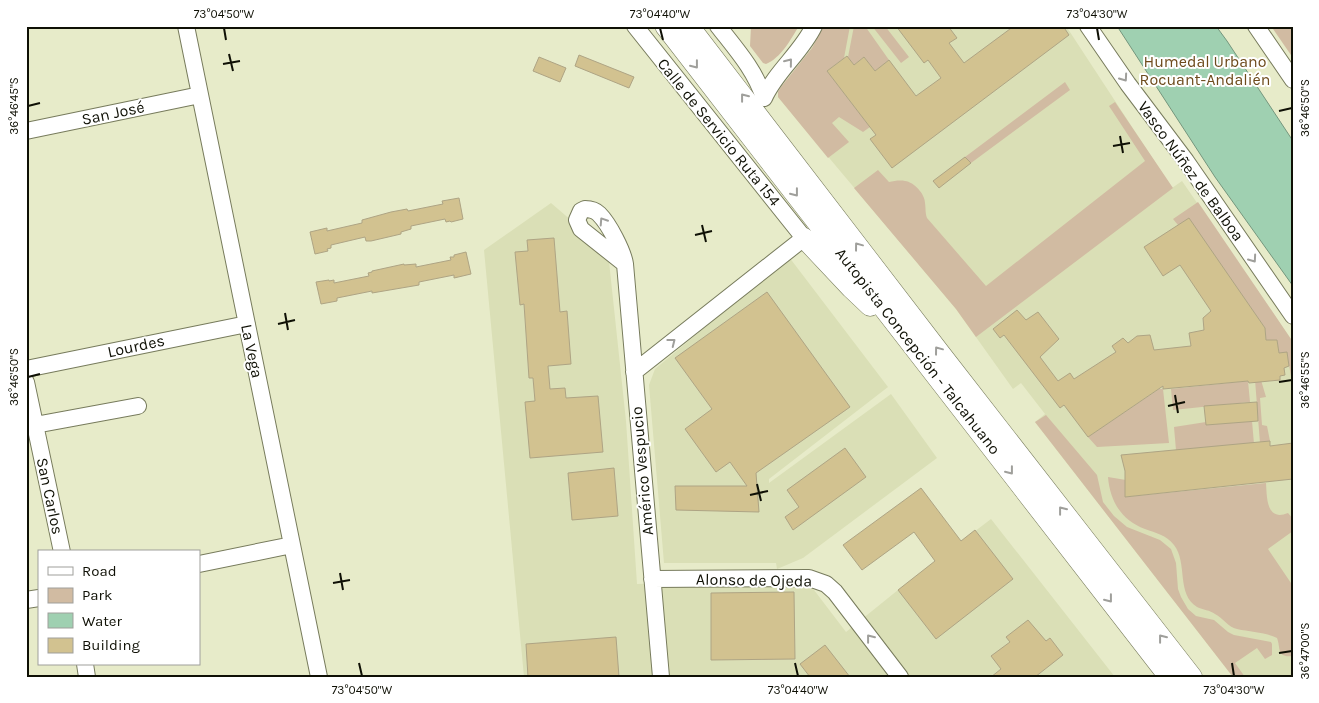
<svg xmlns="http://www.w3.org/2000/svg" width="1319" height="703" font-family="Karla,sans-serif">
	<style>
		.built { fill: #dadfb6 }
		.green { fill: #d1bba2 }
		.water { fill: #9fd0b1; stroke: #74967d }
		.building { fill: #d2c290; stroke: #aea484 }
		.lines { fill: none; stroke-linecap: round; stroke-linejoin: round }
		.minor-casing { stroke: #777b5c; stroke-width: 18 }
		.major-casing { stroke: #777b5c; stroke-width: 21 }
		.minor { stroke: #fff; stroke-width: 16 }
		.major { stroke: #fff; stroke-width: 20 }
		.oneway { stroke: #9f9f9b }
		.ticks { fill: none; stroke: #0f1005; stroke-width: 2 }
		.labels { text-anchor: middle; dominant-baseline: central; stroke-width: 4; stroke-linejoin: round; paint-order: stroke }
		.park-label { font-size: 16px; fill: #6e4b1c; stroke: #fff }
		.street-label { font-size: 16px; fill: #0f1005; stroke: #fff }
		.neatline { fill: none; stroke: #0f1005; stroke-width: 2 }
		.ticks-label { font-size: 12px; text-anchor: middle; fill: #0f1005 }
	</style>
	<rect width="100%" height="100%" fill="#e7ebc9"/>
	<!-- built -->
	<path class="built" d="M824,26H1066L1172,188L1182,181L1293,342V677H1233L1035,422L1045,414L1021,383L1013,389L956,309L778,97V92L781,87L812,48Z
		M551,203L608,252L626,421L637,584L796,579L814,590L846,632L898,590L991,519L1115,677H524L484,250Z
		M789,257L888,387L769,479V483L891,394L937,458L803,558L777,569L776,563H664L649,385L655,369Z"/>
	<!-- green -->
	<path class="green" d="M751,26H799C791,39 781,58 766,64L763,63L750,46Z
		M824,26H850L844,58L827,71L870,127L863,132L839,117L832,123L849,142L828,158L778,97V92L781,87L812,48Z
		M854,26H865L889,60L875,71L864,57L854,65L848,57Z
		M872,26H885L909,57L901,63Z
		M1271,26H1293V58Z
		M1065,82L1070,90L971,163L965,157Z
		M1115,102L1173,188L976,337L956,309L854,188L878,170L889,182C894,181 900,180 905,181C914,182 925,194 925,203C926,210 925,212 927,218L986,286L1145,161L1109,106Z
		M1198,202L1293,342V388L1287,353H1279L1277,340H1266L1265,328L1189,219L1178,225L1173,219Z
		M1255,380H1261L1266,397L1260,398L1262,425L1267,426L1270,441L1260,443Z
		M1248,381L1250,402L1173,410L1171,389Z
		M1159,389H1163L1169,443L1097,447L1088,437Z
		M1046,415L1097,475L1103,502L1114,516L1127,527L1160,540L1171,549L1176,563L1178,589L1181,597L1188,609L1196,616L1214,620L1228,632L1234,635L1271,642L1272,644V655L1265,659L1257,648L1235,663L1245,677H1233L1035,422Z
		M1252,421L1254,444L1176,450L1174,427L1206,422V425Z
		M1108,477L1126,480L1125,497L1266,483C1267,497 1266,522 1288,513L1293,519V531L1268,549L1293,586V656C1276,658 1281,648 1277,638C1265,632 1250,632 1237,629C1228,627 1223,618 1215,614C1210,610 1203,610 1197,607C1176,594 1188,563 1174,545C1166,535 1156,533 1145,529C1121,520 1110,501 1108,477Z"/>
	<!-- water -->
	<path class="water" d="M1117,26H1216L1227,41L1293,141V286L1215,177Z"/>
	<!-- building -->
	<path class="building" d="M896,26H948L957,38L949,43L964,63L1014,26H1063L1069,35L892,168L870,139L876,135L827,71L847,56L854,65L864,57L875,71L889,60L916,96L941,78L928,60L924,63Z
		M579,55L634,77L629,88L575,66Z
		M539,57L566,68L560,82L533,71Z
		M965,157L971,163L939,188L933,181Z
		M459,198L463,219L451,222L450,221L446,222L445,219L411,226V229L401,232V234L371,241H366L365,237L331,245V248L327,249L328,251L315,254L310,232L327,228V231L362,223V220L391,212L407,209L408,211L443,204L442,201Z
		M1189,218L1265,328L1266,340H1277L1279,353L1287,352L1289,366L1284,368L1285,375L1280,376V380L1249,383L1248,381L1163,389V386L1088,437L1064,405L1060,408L1004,335L1000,338L993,329L1017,310L1026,320L1038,312L1059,339L1040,357L1058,381L1070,373L1074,379L1116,352L1112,346L1123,338L1128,343L1137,336L1150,335L1154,350L1191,346L1189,333L1204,330L1203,318L1211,311L1180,265L1163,276L1144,247Z
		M554,238L560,312L567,311L571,364L548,366L550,389L565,388L566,398L598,396L603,452L530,458L525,402L535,401L533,378H529L524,304L520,305L515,252L528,251L527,240Z
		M466,252L471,274L454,278V275L419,282V285L372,293V291L337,298V301L321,304L316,282L329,280V281L334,280V283L369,276L368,273L372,272V271L404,264V265L416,264V267L451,260L450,257H454V255Z
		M767,292L850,407L756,473L759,512L676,510L675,486H747L730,462L716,472L685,429L712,409L675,358Z
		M1257,402L1258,421L1206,425L1204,406Z
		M1270,441V446L1293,443V479L1125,497V471L1121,455Z
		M845,448L866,477L793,530L785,517L799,507L787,490Z
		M614,468L618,516L572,520L568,473Z
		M921,488L961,541L975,530L1013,579L936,639L898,590L935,561L914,532L862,570L843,545Z
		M794,592L795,659L711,660V593Z
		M1028,620L1046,641L1050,638L1063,655L1035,677H991L1001,669L991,656L1010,642L1006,637Z
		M616,637L619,677H528L526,644Z
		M825,645L850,677H810L800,664Z"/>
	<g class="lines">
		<!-- minor casing -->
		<g class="minor-casing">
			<path id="minor" d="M186,26L319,677
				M718,26C736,49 755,70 764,98
				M1088,26L1128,84L1186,161L1293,316
				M1256,26L1293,80
				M764,98C776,71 801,53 814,26
				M26,131L200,95
				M625,264L581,229L577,220L581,211L585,209C590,209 595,210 599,214C609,224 623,251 625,264L661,677
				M26,369L247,324
				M634,372L804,238L635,26
				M26,382L62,552
				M35,425L138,406
				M199,564L292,545
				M652,579L809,578L826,584L835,592L900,677
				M26,600L39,598
				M85,664L87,677"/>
		</g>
		<!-- major casing -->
		<g class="major-casing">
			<path id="major" d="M665,26L1169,677
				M689,26L940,353L1192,677
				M804,238L851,288L870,306"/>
		</g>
		<!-- minor -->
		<use href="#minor" class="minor"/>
		<!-- major -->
		<use href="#major" class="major"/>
	</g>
	<!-- one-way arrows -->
	<defs><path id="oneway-chevron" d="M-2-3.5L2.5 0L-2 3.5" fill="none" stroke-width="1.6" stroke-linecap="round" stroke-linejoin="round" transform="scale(1.25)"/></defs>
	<g class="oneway">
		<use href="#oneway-chevron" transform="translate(789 62) rotate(-51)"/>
		<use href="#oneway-chevron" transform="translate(695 65) rotate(52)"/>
		<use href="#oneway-chevron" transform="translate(1124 78) rotate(55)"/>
		<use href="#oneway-chevron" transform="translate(744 97) rotate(-128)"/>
		<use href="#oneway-chevron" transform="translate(795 193) rotate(52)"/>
		<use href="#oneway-chevron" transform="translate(603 221) rotate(-123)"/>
		<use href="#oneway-chevron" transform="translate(858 246) rotate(-127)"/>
		<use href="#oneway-chevron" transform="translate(1253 259) rotate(55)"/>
		<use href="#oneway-chevron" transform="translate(672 342) rotate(-38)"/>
		<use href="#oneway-chevron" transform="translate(938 350) rotate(-127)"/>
		<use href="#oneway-chevron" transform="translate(1010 471) rotate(52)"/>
		<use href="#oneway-chevron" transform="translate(1062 510) rotate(-128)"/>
		<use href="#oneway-chevron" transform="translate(1109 599) rotate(52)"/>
		<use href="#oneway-chevron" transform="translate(870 638) rotate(-128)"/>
		<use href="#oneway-chevron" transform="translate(1162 638) rotate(-128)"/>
	</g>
	<!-- ticks -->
	<path class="ticks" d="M224,28L226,40M660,28L663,40M1097,28L1099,40M229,54L233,71M223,64L240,61M28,106L40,103M1279,111L1292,108M1120,136L1123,153M1113,146L1130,143M702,225L706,242M695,235L712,231M285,313L288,330M278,324L295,320M28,377L40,374M1279,382L1292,380M1175,395L1178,413M1168,406L1185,402M757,484L761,501M750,495L768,491M340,573L343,590M333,583L350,580M1279,653L1292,651M359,663L362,676M795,663L798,676M1232,663L1234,676"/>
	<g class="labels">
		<!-- park labels -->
		<g class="park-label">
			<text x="1205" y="61">Humedal Urbano<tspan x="1205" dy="18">Rocuant-Andalién</tspan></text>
		</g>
		<!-- street labels -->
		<g class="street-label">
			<text transform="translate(113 113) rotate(-12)">San José</text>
			<text transform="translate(719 132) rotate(51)">Calle de Servicio Ruta 154</text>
			<text transform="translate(1191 171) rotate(54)">Vasco Núñez de Balboa</text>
			<text transform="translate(136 346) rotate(-12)">Lourdes</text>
			<text transform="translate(252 351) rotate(78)">La Vega</text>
			<text transform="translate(918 351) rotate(52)">Autopista Concepción - Talcahuano</text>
			<text transform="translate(642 471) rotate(-95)">Américo Vespucio</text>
			<text transform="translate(50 496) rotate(78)">San Carlos</text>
			<text transform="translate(754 580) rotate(1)">Alonso de Ojeda</text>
		</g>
	</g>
	<!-- border -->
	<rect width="1319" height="703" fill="none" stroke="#ffffff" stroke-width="55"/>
	<!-- legend -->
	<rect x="38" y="550" width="162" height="115" fill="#ffffff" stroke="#9f9f9b"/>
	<rect x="48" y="567" width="25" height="8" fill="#ffffff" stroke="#9f9f9b"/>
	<text x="82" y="576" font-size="15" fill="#0f1005">Road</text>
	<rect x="48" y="588" width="25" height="15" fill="#d1bba2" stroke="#9f9f9b"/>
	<text x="82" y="600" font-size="15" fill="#0f1005">Park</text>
	<rect x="48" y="613" width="25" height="15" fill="#9fd0b1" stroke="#9f9f9b"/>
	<text x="82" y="626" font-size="15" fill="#0f1005">Water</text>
	<rect x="48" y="638" width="25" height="15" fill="#d2c290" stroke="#9f9f9b"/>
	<text x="82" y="650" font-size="15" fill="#0f1005">Building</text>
	<rect x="28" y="28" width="1264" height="648" class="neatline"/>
	<g class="ticks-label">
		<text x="224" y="18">73°04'50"W</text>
		<text x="660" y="18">73°04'40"W</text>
		<text x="1097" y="18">73°04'30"W</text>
		<text transform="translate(14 106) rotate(-90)" y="4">36°46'45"S</text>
		<text transform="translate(1305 108) rotate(-90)" y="4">36°46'50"S</text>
		<text transform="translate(14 377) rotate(-90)" y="4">36°46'50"S</text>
		<text transform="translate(1305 380) rotate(-90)" y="4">36°46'55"S</text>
		<text transform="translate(1305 651) rotate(-90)" y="4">36°47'00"S</text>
		<text x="362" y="694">73°04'50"W</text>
		<text x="798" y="694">73°04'40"W</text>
		<text x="1234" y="694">73°04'30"W</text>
	</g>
</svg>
